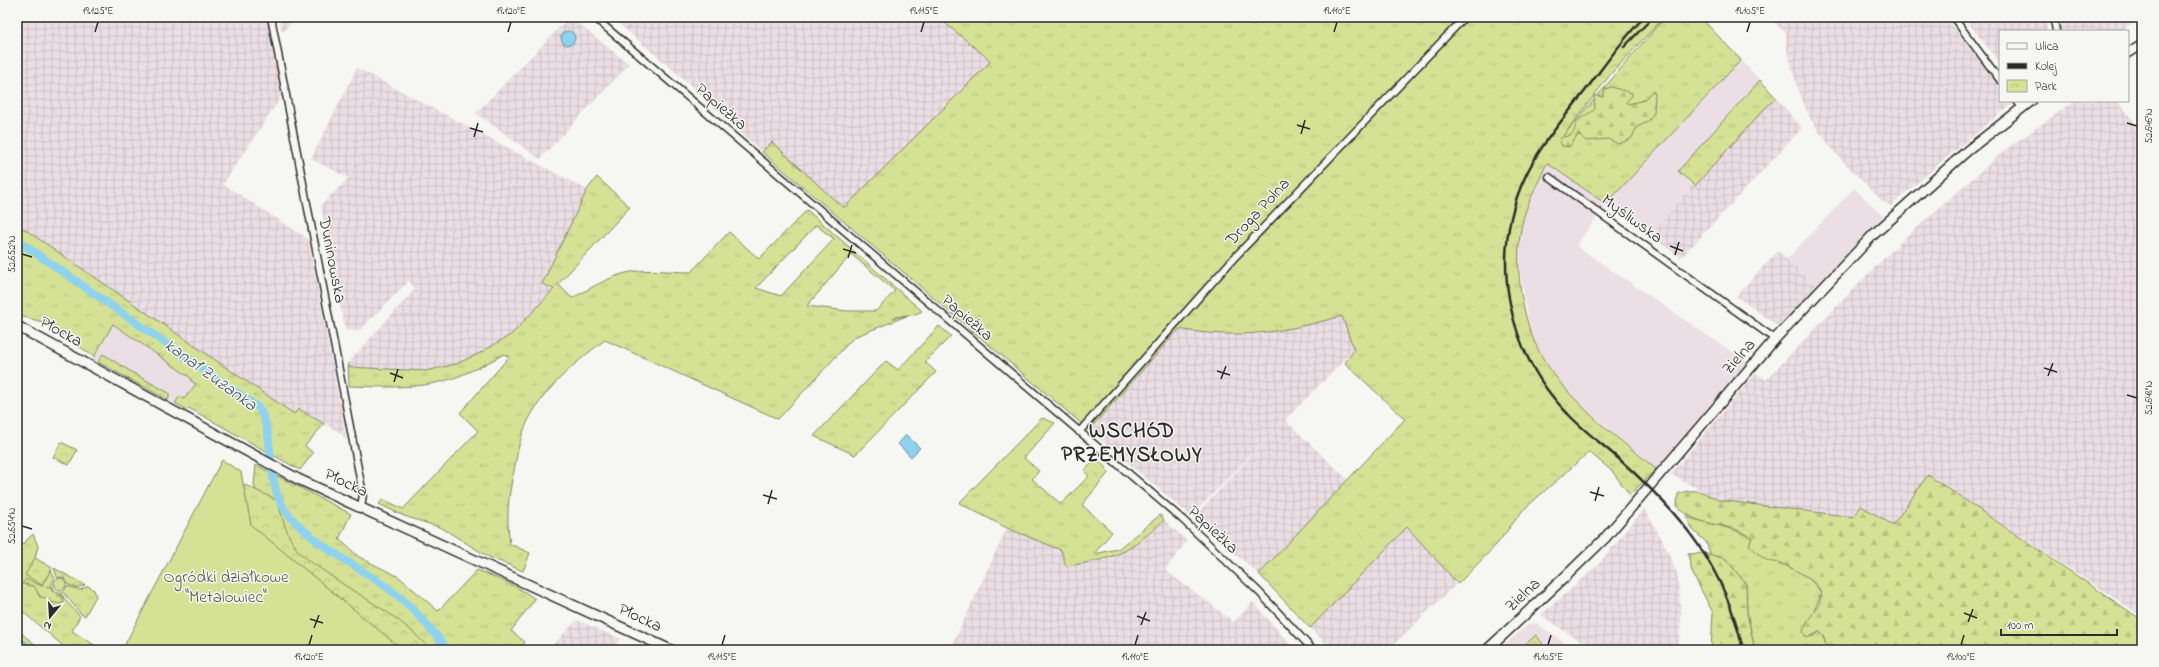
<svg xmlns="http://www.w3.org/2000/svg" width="2159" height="667" font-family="'Indie Flower',sans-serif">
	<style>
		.built { fill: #ecdee5 }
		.industrial { fill: url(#industrial-grid) }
		.grass { fill: url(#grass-tufts); stroke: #808660; fill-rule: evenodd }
		.forest { fill: url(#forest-firs); stroke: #808660 }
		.park { fill: url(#park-crowns); stroke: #808660 }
		.garden { fill: #d5e295; stroke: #808660 }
		.water { fill: #8ed2f0; stroke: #668fa1 }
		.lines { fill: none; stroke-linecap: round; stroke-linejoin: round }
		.canal { stroke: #8ed2f0; stroke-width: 8 }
		.street-casing { stroke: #2b2b2b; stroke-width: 9 }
		.secondary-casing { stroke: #2b2b2b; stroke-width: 12 }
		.street { stroke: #f6f6f2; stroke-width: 6 }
		.secondary { stroke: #f6f6f2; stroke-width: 9 }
		.rail { stroke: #2b2b2b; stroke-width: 2.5 }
		.ticks { fill: none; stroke: #2b2b2b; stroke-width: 1.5 }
		.labels { text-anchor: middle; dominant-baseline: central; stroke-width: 3; stroke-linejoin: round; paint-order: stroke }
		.street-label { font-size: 17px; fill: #2b2b2b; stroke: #f6f6f2 }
		.park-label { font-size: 17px; fill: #565946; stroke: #f6f6f2 }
		.water-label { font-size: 18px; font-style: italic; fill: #44555c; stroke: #f6f6f2 }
		.district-label { font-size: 21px; font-weight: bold; letter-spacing: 1px; fill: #2b2b2b; stroke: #f6f6f2 }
		.neatline { fill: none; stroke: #2b2b2b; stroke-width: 1.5 }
		.ticks-label { font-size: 10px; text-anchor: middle; fill: #2b2b2b }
	</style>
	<defs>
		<pattern id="industrial-grid" width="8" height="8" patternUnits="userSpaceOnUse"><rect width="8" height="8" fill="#ecdee5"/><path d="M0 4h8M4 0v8" fill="none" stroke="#cbbfc5"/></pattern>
		<pattern id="grass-tufts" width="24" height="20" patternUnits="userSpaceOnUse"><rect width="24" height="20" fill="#d5e295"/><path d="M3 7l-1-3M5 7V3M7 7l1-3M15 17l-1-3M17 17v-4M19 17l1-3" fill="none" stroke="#b7c281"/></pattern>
		<pattern id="forest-firs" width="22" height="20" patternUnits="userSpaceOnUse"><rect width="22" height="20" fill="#d5e295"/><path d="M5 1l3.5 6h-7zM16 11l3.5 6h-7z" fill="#b7c281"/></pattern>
		<pattern id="park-crowns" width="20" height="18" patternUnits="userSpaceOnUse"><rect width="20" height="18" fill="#d5e295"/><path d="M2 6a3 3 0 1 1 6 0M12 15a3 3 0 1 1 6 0" fill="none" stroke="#b7c281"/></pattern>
	</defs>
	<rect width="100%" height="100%" fill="#f6f6f2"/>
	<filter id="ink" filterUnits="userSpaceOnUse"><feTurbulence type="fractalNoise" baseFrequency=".025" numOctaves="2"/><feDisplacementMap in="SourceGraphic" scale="8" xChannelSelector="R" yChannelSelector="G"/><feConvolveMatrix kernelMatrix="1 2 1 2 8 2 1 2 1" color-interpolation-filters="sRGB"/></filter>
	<g filter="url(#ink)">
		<!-- built -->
		<path class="built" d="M1741,60L1760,80L1678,171L1692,185L1650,235L1606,204L1576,246L1747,362L1656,469L1587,411L1562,385L1546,362L1535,343L1528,320L1518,259L1519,237L1526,208L1547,163L1606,204Z
			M1854,188L1883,216L1816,286L1787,259Z
			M112,324L201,384L187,410L93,360Z
			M1530,623H1536L1575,650H1499Z"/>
		<!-- industrial -->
		<path class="industrial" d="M17,17H267L283,94L223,184L308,239L347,441L341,433L299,410L295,415L17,224Z
			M279,17H297L282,32Z
			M570,17L629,64L540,159L476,113Z
			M611,17H938L991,61L845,207L841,206L772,142L762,152L686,81Z
			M1766,17H1945L2000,87V101H2011L2013,103L1942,161L1891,206L1882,201L1838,156L1817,129L1809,116L1797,86L1787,49L1786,32Z
			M1964,17H2047V31H2000V63Z
			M2054,17H2126L2131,24L2121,31H2058L2060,25Z
			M357,68L587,190L542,284L554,288L512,334L480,353L456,364L426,371L349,367L348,363L415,289L409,281L359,331L345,330L321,205L349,178L311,159Z
			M1776,98L1802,128L1681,258L1650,235L1692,185L1694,186L1763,110Z
			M2075,101H2117L2142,131V616L1928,476L1893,525L1861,506L1854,517L1718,500L1671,474L1756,373L1766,380L1857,285L1906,237L2005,150Z
			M1778,251L1816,286L1778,326L1736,296Z
			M1342,315L1354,350L1285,420L1348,480L1259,574L1193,518L1276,430L1191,516L1089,430L1179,329L1218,334H1258L1299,327Z
			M1644,509L1662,539L1677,573L1681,608L1680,637L1678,650H1593L1541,615L1598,565Z
			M1164,520L1187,541L1165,570L1234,622L1253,602L1295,650H950L1007,528L1061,550L1066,566L1094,562L1143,541Z
			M1407,527L1457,583L1388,650H1379L1377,648L1374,650H1332L1310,628Z
			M577,620L621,639L611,650H548Z"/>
		<!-- grass -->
		<path class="grass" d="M938,17H1664L1610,75L1563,136L1665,17H1700L1741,60L1606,204L1547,163C1540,178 1532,194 1526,210C1512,248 1519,307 1535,343C1545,365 1561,385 1578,402C1601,427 1630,447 1656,469L1630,495L1612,471L1589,452L1523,510L1497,544L1458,584L1407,527L1310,628L1259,574L1405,419L1345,363L1354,350L1342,316C1284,332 1239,340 1179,329L1089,430L762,152L772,142L841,206L845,207L991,61Z
			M1760,80L1776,98L1763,110L1695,186L1678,171Z
			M597,177L630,207L558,284L572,298C590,289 606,278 626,273C647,268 669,272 691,272L729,232L759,259L807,210L922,311C914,316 903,315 893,318L909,315L854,337L778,419L605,340C573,364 535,396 522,435C518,447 516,459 514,471C508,496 506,518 510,544L530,553L523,571L487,556L442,528L404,516L379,504L383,499L403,509L478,431L460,413L509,357L504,354C489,362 475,370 459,376C424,390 386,387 349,386L348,363L349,367L426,371L456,364L480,353L512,334L554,289L542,284L587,190ZM816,225L834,239L781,296L756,288ZM851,254L895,291L876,311H847L807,306Z
			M17,224L294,414L299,409L324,424L305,446L313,453L300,470L189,408L187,410L175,403L180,396L184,399L196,384L191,381V378L113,324L94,357L46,323L17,315Z
			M939,326L951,336L925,362L936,372L855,455L814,436L886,361L898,370Z
			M103,354L133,373L169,393V398L168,400L98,362Z
			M1042,418L1055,423L1024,458L1039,471L1032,479L1061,504L1089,476L1084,471L1097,458L1109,472L1082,505L1112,532L1094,554L1118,549L1160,515L1164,520C1129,554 1114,559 1066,566L1061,550L1007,528L959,503Z
			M256,465L351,514L339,539L359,557L399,577L438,611L477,570C497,578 518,586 535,599L511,631L525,642L520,650H416L294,550L270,524L254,485Z
			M1686,517C1709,524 1732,527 1752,538C1753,543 1754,550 1757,553C1764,560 1771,560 1779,563C1794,568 1815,579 1821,594L1814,611L1812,637L1819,632L1824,636L1825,643L1830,650H1755L1747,613L1746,584L1726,559L1711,555L1706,542L1694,531Z
			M33,534L38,546L35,558L42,585L51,570L55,578L52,583C51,589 55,593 61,592L65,600L80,616L72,631L102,650H68L17,607V550Z
			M54,568L85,585L77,588L67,584L64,578L57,577Z
			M54 584a6 6 0 1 1 12 0a6 6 0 1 1-12 0Z
			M67,586L80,590L88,586L94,590L96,596L85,616L81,614L65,595L63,592Z"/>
		<!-- forest -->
		<path class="forest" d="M1611,87L1632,93V96L1626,102L1628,104L1644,100L1652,91L1655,93L1654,113L1648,122L1637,127L1631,139L1618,144L1608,139L1586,141L1581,136L1578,135L1569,147L1562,146L1559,139C1563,136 1567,137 1571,135C1576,131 1574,128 1576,124C1578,117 1591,114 1595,109L1594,95L1603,97L1605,89Z
			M1928,475L2142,620V650H1830L1825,643L1824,636L1819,632L1807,638L1803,632C1805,619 1822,608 1821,594C1820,581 1790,567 1780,563C1776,562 1771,562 1768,561C1761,557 1754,550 1749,545L1752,538C1746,535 1741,531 1735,529C1714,523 1693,523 1677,507L1678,494C1695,487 1703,492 1718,500L1854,517L1861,506L1893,525Z
			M1704,553L1726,559L1746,584L1747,613L1755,650H1711L1713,613L1692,572L1688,554Z
			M26,579L42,586L51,587L52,591L61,595L64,602L60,604L51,602L48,598L40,597L34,586L22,584Z"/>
		<!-- park -->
		<path class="park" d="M61,442L77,450L69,465L53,457Z
			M232,479L277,500C282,516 286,534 296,548C302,557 315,565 324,571C359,597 403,616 430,650H142Z
			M35,558L52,568L42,585L25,575Z
			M17,630L42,650H17Z
			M1536,635L1542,643L1543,649L1519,650Z"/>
		<!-- garden -->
		<path class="garden" d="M222,460L241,472L251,525L403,650H122Z"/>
		<!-- water -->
		<path class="water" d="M561 38a7 7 0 1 1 14 0a7 7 0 1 1-14 0Z
			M906,435L920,448L911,457L898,444Z
			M17,635L36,650H17Z"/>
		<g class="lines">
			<!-- canal -->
			<path class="canal" d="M17,240L259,408C277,439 264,479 285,510C308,542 360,567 392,591C414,608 431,629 448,650"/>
			<!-- street casing -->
			<g class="street-casing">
				<path id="street" d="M271,17L363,494L361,508
					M594,17L1182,519L1259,592L1313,650
					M1953,17L2000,80
					M2052,17L2054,20L2056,31
					M2017,101L2022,107
					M1549,177L1775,339
					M1079,432L1234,258L1465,17"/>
			</g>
			<!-- secondary casing -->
			<g class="secondary-casing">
				<path id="secondary" d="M2128,53L2142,44
					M17,326L298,479L671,650
					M1487,650L1567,575L1605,538L1775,339L1873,235L1967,151L2031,101"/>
			</g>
			<!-- street -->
			<use href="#street" class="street"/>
			<!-- secondary -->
			<use href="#secondary" class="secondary"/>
			<!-- rail -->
			<path class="rail" d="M1644,17C1622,40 1604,66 1585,91C1564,118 1541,144 1526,175C1488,255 1506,351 1568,414C1584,431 1602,444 1619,459C1682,515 1725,567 1743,650
				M1624,47L1653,17"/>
		</g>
	</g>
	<!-- ticks -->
	<path class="ticks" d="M95,32L98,22M508,32L511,22M921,32L924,22M1334,32L1337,22M1747,32L1750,22M2127,123L2137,126M1297,125L1310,129M470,128L483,132M1301,134L1305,120M474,137L478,123M1670,246L1683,251M843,249L856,253M22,254L32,257M1675,255L1679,242M848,258L852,245M2044,368L2057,372M1217,371L1230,375M390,373L403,378M2048,376L2053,363M1221,379L1226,366M394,382L398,369M2127,395L2137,398M1590,492L1604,496M763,495L777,499M1595,501L1599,487M768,504L772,490M22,526L32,529M1964,613L1977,618M1137,616L1150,621M310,619L323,623M1968,622L1973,609M1141,625L1146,612M314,628L319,615M309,645L312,635M722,645L725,635M1135,645L1138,635M1548,645L1551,635M1961,645L1964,635"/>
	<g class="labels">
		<!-- street labels -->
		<g class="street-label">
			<text transform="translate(721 107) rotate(41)">Papieżka</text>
			<text transform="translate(1258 212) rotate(-47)">Droga Polna</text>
			<text transform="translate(1632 219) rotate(36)">Myśliwska</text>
			<text transform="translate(332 260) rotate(79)">Duninowska</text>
			<text transform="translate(967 318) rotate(41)">Papieżka</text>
			<text transform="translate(61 332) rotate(29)">Płocka</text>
			<text transform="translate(1739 357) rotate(-49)">Zielna</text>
			<text transform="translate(346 483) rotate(25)">Płocka</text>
			<text transform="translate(1213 530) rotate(43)">Papieżka</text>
			<text transform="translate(1523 595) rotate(-43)">Zielna</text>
			<text transform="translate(640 618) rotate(25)">Płocka</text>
		</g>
		<!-- park labels -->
		<g class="park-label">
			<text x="226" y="577">Ogródki działkowe<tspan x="226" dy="20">"Metalowiec"</tspan></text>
		</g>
		<!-- water labels -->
		<g class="water-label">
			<text transform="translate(210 376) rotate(36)">kanał Zuzanka</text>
		</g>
		<!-- district labels -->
		<g class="district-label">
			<text x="1132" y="432">WSCHÓD<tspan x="1132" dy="24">PRZEMYSŁOWY</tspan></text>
		</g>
	</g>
	<!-- margin -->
	<rect width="2159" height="667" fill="none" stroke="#f6f6f2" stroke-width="44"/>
	<!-- legend -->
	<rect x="1999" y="30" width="130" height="72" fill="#f6f6f2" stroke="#a5a5a2"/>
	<rect x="2007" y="43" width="20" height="6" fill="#f6f6f2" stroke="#a5a5a2"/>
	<text x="2035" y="50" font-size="12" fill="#2b2b2b">Ulica</text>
	<rect x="2007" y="63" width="20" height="6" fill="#2b2b2b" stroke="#a5a5a2"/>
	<text x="2035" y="70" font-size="12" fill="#2b2b2b">Kolej</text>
	<rect x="2007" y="80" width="20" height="12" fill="url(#park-crowns)" stroke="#a5a5a2"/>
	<text x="2035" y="90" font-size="12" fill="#2b2b2b">Park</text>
	<!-- north arrow -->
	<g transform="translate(50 617) rotate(198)" stroke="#f6f6f2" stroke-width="3" paint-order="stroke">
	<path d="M0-3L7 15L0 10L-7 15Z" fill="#2b2b2b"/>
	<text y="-6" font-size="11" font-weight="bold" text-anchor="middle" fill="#2b2b2b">N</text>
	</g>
	<!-- scale -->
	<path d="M2001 629v6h116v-6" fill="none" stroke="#2b2b2b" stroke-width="2"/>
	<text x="2007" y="629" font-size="12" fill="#2b2b2b" stroke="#f6f6f2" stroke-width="3" paint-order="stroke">100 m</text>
	<rect x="22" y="22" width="2115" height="623" class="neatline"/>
	<g class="ticks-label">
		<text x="98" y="14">19.125°E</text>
		<text x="511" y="14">19.120°E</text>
		<text x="924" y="14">19.115°E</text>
		<text x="1337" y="14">19.110°E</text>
		<text x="1750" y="14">19.105°E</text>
		<text transform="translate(2148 126) rotate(-90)" y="4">52.646°N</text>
		<text transform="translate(11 254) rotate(-90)" y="4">52.652°N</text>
		<text transform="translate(2148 398) rotate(-90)" y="4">52.648°N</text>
		<text transform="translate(11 526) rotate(-90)" y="4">52.654°N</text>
		<text x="309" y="660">19.120°E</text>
		<text x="722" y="660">19.115°E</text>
		<text x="1135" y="660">19.110°E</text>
		<text x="1548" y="660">19.105°E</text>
		<text x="1961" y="660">19.100°E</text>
	</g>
</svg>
